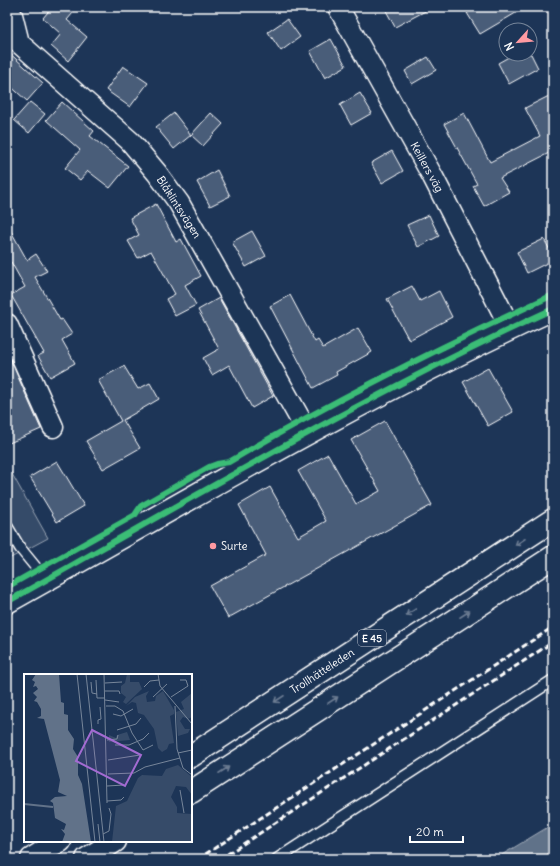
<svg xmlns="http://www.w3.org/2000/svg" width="560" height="866" font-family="Delius,sans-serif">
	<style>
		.green { fill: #364b69; stroke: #9aa5b4 }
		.water { fill: #617289; stroke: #a0aab8 }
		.building { fill: #4a5d79; stroke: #fff }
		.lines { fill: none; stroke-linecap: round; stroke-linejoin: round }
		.service-casing { stroke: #fff; stroke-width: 13 }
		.minor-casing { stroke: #fff; stroke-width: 23 }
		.tertiary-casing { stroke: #fff; stroke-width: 25 }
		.motorway-casing { stroke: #fff; stroke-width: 25 }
		.service { stroke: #1d3557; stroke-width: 10 }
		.minor { stroke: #1d3557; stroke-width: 20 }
		.tertiary { stroke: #1d3557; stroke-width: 22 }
		.motorway { stroke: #1d3557; stroke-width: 22 }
		.rail { stroke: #fff; stroke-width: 3; stroke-dasharray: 6 3; stroke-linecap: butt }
		.cycleway-casing { stroke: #1d3557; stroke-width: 8 }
		.cycleway { stroke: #3abd76; stroke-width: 6 }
		.oneway { stroke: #6c7c92 }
		.poi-dot { fill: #ff9aa2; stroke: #1d3557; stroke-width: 1.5 }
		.labels { text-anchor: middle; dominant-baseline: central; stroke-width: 3.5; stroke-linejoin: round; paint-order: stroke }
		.shield { fill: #1d3557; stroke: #bbc2cd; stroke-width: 1 }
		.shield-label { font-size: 10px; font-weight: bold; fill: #fff }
		.street-label { font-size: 11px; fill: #fff; stroke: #1d3557 }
		.poi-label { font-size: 11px; fill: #fff; stroke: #1d3557; text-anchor: start }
		.inset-river { fill: none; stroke: #617289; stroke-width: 2 }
		.inset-road { fill: none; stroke: #77869a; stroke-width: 1 }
		.view { fill: #a36bd2; fill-opacity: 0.15; stroke: #a36bd2; stroke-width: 2 }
		.inset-edge { fill: none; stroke: #fff; stroke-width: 2 }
	</style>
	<rect width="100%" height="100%" fill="#1d3557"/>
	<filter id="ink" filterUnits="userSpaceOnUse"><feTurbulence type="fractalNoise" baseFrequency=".025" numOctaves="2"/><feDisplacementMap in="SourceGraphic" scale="8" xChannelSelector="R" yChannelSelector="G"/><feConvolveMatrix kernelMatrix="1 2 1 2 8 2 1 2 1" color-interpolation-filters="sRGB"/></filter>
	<g filter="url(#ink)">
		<!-- green -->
		<path class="green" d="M7,465L48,538L7,560Z"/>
		<!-- water -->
		<path class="water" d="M553,824V859H495Z"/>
		<!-- building -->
		<path class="building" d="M52,7H65L73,13L67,20L87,37L68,61L51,46L61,34L43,18Z
			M384,7H433L395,27Z
			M478,7H526L480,34L467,13Z
			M287,19L300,37L281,51L268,32Z
			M331,39L346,66L325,78L310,51Z
			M7,51L43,83L27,101L7,83Z
			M514,54H531L538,68L509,84L498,63Z
			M428,57L436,70L412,84L405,71Z
			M123,66L148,83L130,107L106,90Z
			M360,93L372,113L351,125L340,105Z
			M553,94V160L549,153L500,178L509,192L484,206L473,186L477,184L444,124L464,113L490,162L540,136L525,108Z
			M30,102L45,114L29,133L14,120Z
			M62,102L94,131L90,136L128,166L110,188L88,171L80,180L65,168L80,150L46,120Z
			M174,113L191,135L174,149L156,127Z
			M211,113L223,124L203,146L191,135Z
			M392,151L403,171L382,183L371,163Z
			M217,170L230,196L210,206L197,182Z
			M156,204L176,242L181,239L201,276L185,285L196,305L175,316L166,299L175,294L151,251L138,258L128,241L139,235L130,218Z
			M429,215L439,236L418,247L407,225Z
			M7,224L27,260L36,254L47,271L35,277L60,320L62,319L72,334L62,340L75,363L50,377L38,356L44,353L11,295L25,287L11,262L7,264Z
			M252,231L266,256L246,267L232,242Z
			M544,239L553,256V260L527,273L517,252Z
			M412,286L420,301L439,291L452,317L409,340L387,299Z
			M290,295L315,342L318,340L323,348L358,328L372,352L336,372L337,375L313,388L270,306Z
			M219,298L273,396L252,408L229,365L212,375L203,358L219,349L198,310Z
			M7,352L41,429L7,444Z
			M124,366L138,389L150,383L159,399L123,420L140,448L103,469L86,441L121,421L98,380Z
			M488,368L513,412L488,426L463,382Z
			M385,421L432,505L228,618L210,586L266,555L239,505L270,487L298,537L326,521L298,471L328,454L356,504L380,491L351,440Z
			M57,461L84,506L57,522L30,477Z"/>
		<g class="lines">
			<!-- service casing -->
			<g class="service-casing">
				<path id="service" d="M7,526L20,548L38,570L44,581
					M277,859L553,680"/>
			</g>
			<!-- minor casing -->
			<g class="minor-casing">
				<path id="minor" d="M338,7L433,177L511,329
					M12,15L19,43L130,141L157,173L179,203L308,433
					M7,324L53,427"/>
			</g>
			<!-- tertiary casing -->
			<g class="tertiary-casing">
				<path id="tertiary" d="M7,602C187,501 365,395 553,309"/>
			</g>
			<!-- motorway casing -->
			<g class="motorway-casing">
				<path id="motorway" d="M191,756L553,520
					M191,792L553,557
					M32,859L60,841
					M87,859L115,841"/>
			</g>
			<!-- service -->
			<use href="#service" class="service"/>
			<!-- minor -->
			<use href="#minor" class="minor"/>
			<!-- tertiary -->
			<use href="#tertiary" class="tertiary"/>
			<!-- motorway -->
			<use href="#motorway" class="motorway"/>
			<!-- rail -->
			<path class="rail" d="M198,859L553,627
				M220,859L553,642"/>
			<!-- cycleway casing -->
			<g class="cycleway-casing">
				<path id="cycleway" d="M7,587L135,515L141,506L209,467L217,464L229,462C334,400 442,346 553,295
					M7,602C187,501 365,395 553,309"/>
			</g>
			<!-- cycleway -->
			<use href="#cycleway" class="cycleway"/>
		</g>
		<!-- one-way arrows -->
		<defs><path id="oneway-shaft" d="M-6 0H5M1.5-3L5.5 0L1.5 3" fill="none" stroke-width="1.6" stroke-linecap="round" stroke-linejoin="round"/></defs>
		<g class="oneway">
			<use href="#oneway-shaft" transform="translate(520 542) rotate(147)"/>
			<use href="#oneway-shaft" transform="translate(411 612) rotate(147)"/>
			<use href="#oneway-shaft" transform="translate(465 614) rotate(-33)"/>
			<use href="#oneway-shaft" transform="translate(279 699) rotate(147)"/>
			<use href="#oneway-shaft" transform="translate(333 700) rotate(-33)"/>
			<use href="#oneway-shaft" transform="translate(224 770) rotate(-33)"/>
		</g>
	</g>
	<!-- markers -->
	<circle class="poi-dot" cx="213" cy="546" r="4"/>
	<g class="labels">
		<!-- shield labels -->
		<rect class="shield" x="358" y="630" width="28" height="16" rx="3"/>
		<g class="shield-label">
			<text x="372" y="638">E 45</text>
		</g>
		<!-- street labels -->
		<g class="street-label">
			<text transform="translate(427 167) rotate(61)">Keillers väg</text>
			<text transform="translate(179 207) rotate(57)">Blåklintsvägen</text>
			<text transform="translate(322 671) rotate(-33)">Trollhätteleden</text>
		</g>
		<!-- poi labels -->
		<g class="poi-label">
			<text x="221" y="546">Surte</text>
		</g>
	</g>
	<!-- overview -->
	<g transform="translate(24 674)">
		<rect width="168" height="168" fill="#1d3557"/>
		<path d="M103,0H111L106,1V8H115L118,15L102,30L99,28L102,23L97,19V12L101,9ZM125,17L122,22L123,28L131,27L132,22L139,17L150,36V40L146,42L150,69L145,70L143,75L138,78L134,74L130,55L120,41L114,39L112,29L108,28L102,32L111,23ZM168,19V43L164,45L159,43L156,47L161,55H166L164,59L154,62L152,38L160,35L157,28ZM103,58L106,66L85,68V61L92,64L93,61ZM154,91L168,103V121L162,113L152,112L147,123L153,133V139L168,140V168H88L92,132L103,127L114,104L118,101L138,102L142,95Z" fill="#364b69"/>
		<path d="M12,0H35L37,28L40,29V40L44,41V56L50,65L49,75L54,83V101L58,110L67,168H38L41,160L37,155L40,156L42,150L31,144L29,129L26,127L31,123L43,122L34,118L36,106L20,45L13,44L17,42V35L13,28L10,27L13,23L9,19L14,15L12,12L9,13L11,8L8,6Z" fill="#617289"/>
		<path class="inset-river" d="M0,130L29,133"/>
		<path class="inset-road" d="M53,0L71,168M62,0L80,168M80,0L83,129M134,0L136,12L168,50M72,6L73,24H81M67,8L68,19L73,20M81,9L98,8M120,13L126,7L135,6M81,17H95L96,20M129,23L143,10M147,23L164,12L162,6H156M81,26L95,28M82,32H91L99,37L108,59L119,76L129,71M151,32L153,75L159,94L168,101M89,40L97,42L109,35M74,50V46L77,45L76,33M93,56L112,50L117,44M83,66L93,65L94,61M91,71H105L119,65L125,59M154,79L168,76M84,86L116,81M84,100L110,99L121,93L156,84M83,112L100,111M156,116L160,139M83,127L97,126L100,123M74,150L76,168M79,160L85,157L87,140L85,134"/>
		<path class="view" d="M68,56L117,81L101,112L52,87Z"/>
		<rect width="168" height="168" class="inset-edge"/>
	</g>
	<!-- margin -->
	<rect width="560" height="866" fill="none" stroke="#1d3557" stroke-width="24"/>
	<rect x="12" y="12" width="536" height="842" fill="none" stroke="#fff" stroke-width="1.5" filter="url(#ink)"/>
	<!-- north arrow -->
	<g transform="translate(518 42) rotate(243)"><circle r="19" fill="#1d3557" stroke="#77869a"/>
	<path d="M0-3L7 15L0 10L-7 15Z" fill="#ff9aa2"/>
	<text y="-6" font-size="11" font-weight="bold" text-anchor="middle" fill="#ffffff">N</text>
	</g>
	<!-- scale -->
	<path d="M410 836v6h53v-6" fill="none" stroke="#ffffff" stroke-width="2"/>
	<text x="416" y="836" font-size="12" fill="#ffffff" stroke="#1d3557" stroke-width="3" paint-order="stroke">20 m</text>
</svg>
